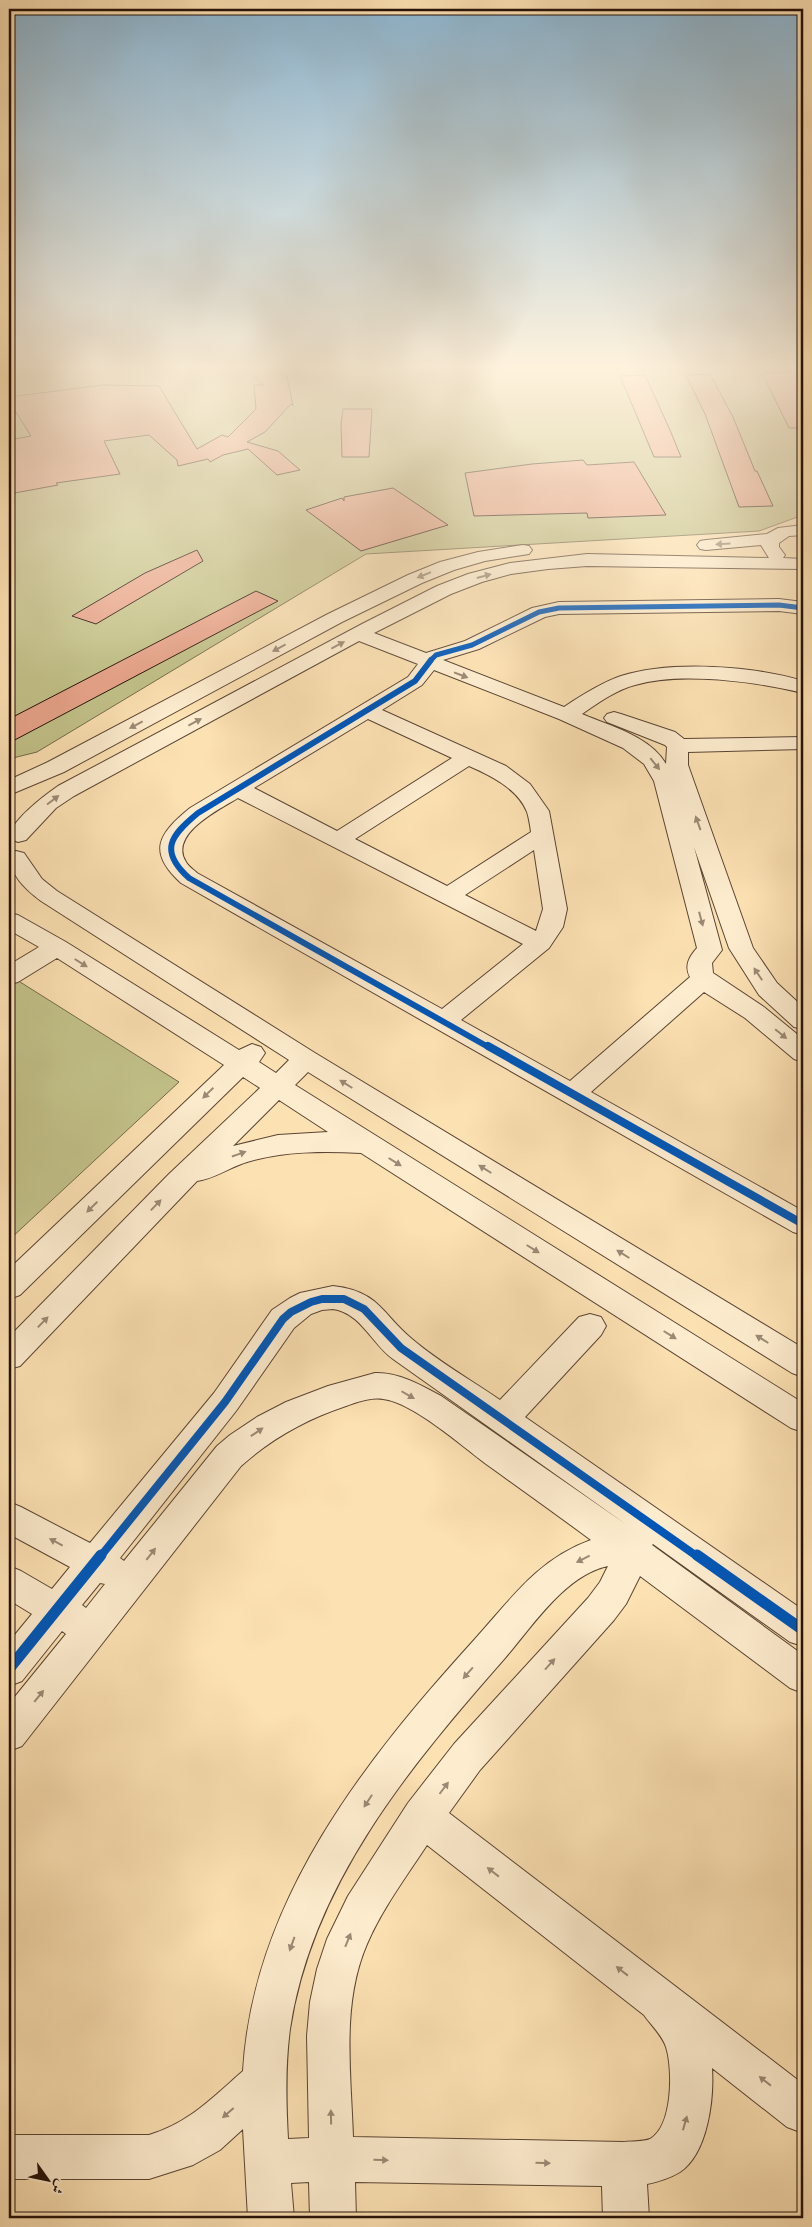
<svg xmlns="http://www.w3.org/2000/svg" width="812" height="2227" font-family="'Sorts Mill Goudy',Amiri,serif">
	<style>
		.green { fill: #c3c28a; stroke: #746a49 }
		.building { fill: #e8a48b; stroke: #251108 }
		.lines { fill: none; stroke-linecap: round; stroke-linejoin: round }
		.minor-casing { stroke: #5b4533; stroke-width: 2 }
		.minor { fill: #fdecce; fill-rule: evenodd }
		.cycleway-far3-casing { stroke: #fdecce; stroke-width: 7 }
		.cycleway-far2-casing { stroke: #fdecce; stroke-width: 9 }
		.cycleway-far1-casing { stroke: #fdecce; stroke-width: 11 }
		.cycleway-casing { stroke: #fdecce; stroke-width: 14 }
		.cycleway-far3 { stroke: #0057b8; stroke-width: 5 }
		.cycleway-far2 { stroke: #0057b8; stroke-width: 6 }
		.cycleway-far1 { stroke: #0057b8; stroke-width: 8 }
		.cycleway { stroke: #0057b8; stroke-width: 11 }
		.oneway { fill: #9c8975 }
	</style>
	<rect width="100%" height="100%" fill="#fce1b3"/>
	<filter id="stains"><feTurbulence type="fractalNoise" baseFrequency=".004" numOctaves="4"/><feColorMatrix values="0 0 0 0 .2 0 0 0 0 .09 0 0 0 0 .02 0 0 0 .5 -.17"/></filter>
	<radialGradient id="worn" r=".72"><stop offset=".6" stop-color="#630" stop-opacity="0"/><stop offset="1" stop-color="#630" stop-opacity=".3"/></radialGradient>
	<!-- green -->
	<path class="green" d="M9,367H803V515L759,531L366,554L37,752L9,759Z
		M9,975L179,1082L9,1240Z"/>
	<!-- building -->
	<path class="building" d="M240,367H273L287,377L293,406L291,404L265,432L247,442L278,451L300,470L277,475L248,449L223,455L210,462L208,459L178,466L177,460L149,435L104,441L120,474L56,483L58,485L9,494V440L31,436L9,401V397L103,385L159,386L197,449L222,435L228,437L256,409L254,385H264Z
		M798,372L803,382V428H789L762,373Z
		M710,374L733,417L755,471H757L773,506L739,507L705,414L686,375Z
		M645,375L670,430L681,457H654L620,376Z
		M343,409H372L369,457H342L341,424Z
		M583,460L587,465L634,462L666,515L588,518L587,513L474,516L465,473L532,464Z
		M393,488L448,525L361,551L306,510L342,498L344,501V497Z
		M197,550L203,561L96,624L72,616L145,573Z
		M256,591L278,601L9,743V719Z"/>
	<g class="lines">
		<!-- minor casing -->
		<g class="minor-casing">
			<path id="minor" d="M803,525V535L789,536L779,543V547L785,555L783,558L803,559V569L587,566L548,569L511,574L482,582L451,594L374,633L426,653L465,641L532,608L559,602L779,599L803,602V614L779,611L559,614L545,617L479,649L443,660L564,707C582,695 601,683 621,676C671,660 754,666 803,681V693C757,682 681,671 635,685C616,690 598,703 582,714C610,726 650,736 666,764L667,747L665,745L607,722L604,718L607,714L614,712L621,714L675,732L684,739L803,737V749L688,752V765L753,948L777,983L803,1007V1029L794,1027L759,995L729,948L694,847L722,950L712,963L713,973L764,1007L803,1039V1062L794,1059L745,1018L704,992L591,1092L803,1211V1235L793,1232L181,883C147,852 158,834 190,808L408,677L418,664L359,641L74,796L56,808L26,840L18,842L9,838C9,822 45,795 58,786L362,624L437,586L468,574L510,563L587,554L769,558L761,545L706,550L700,549L697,545L700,541L706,540L767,534L778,528ZM434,670L559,719L623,748L644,764L654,781L697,948C689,957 684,966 690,977L570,1081L461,1020L549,948L563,927L567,909L549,811L530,784L506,766L382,710L422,685ZM368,719L452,758L337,831L254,788ZM469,766C490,775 518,789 527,812C529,818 530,825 531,832L447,886L355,839ZM238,798L523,944L442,1009L197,873C194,870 188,866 186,862C168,834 220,809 238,798ZM534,850L543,909L536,931L465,895Z
				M523,545L529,546L532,550L529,554L485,561L454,570L422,583L342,622L64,772L9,795V780L48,762L328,614L408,575L440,562L478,552Z
				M16,851L24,853L42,879L57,891L315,1053L803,1348V1377L792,1373L308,1072L295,1085L803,1403V1432L791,1428L361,1153C323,1151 284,1151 247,1162C230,1167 214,1179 197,1181L20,1366L9,1369V1337L169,1174L260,1088L243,1077L20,1295L9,1299V1269L224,1065L57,958L18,982L9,984V965L39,947L9,930V913L18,915L66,942L239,1050L252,1044L261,1047L265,1053L259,1062L276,1073L289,1060L41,901C25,889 9,874 9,853ZM279,1100L328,1132L278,1135L233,1146Z
				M333,1286C379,1291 382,1314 412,1339C439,1362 471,1380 500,1400L579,1317L590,1314L601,1317L606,1326L601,1335L525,1417L803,1610V1646L790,1642L653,1544L652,1545L803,1655V1693L790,1688L640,1576L626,1604L614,1620L480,1770L449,1813L803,2084V2133L787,2127L712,2068C714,2099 708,2153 680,2172C670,2178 657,2182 647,2184L649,2218H603L602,2186L355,2182L356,2218H310L309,2182L291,2183L294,2218H248L243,2129L220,2150L193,2165L149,2179H9V2135H149C189,2123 213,2097 243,2071C253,1901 365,1760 475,1639C511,1599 538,1559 591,1540C556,1514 521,1489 486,1464C462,1446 412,1402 383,1399C371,1397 358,1402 346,1406C307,1419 272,1438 241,1466L22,1746L9,1751V1704L66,1634L62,1631L22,1681L9,1686V1642L32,1614L9,1600V1566L21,1571L52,1589L70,1567L9,1534V1502L21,1507L90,1543L214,1393L272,1310L290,1298L300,1293ZM333,1309C361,1313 372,1344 393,1359C471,1414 549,1470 627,1525L441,1396C421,1385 398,1372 375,1373L328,1386L286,1402L257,1417L230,1435L217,1446L124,1561L120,1558L236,1411L294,1328L311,1314L322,1310ZM608,1566L600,1582L588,1598L454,1744L408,1803L348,1896L327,1939L317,1969L310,2002L307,2036L309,2138L288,2139C286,2102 285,2066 290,2029C312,1883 411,1765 505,1658C532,1627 565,1575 608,1566ZM100,1583L105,1584L86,1608L82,1605ZM427,1845L644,2015C651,2025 662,2035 666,2047C673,2069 673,2126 650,2139C643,2142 631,2141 623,2142L353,2137C351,2073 341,2004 367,1944C382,1909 406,1877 427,1845Z"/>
		</g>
		<!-- minor -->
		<use href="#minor" class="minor"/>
		<!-- cycleway-far3 casing -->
		<g class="cycleway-far3-casing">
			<path id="cycleway-far3" d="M430,661L436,655L472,645L539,612L559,608L779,605L803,608"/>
		</g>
		<!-- cycleway-far2 casing -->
		<g class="cycleway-far2-casing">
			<path id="cycleway-far2" d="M431,660L415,681L198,813C170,836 159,851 189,878L490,1048"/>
		</g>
		<!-- cycleway-far1 casing -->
		<g class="cycleway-far1-casing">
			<path id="cycleway-far1" d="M488,1046L803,1224
				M100,1557L225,1402L283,1319L291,1312L311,1302L322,1299H344L364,1309L401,1348L698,1557"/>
		</g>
		<!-- cycleway casing -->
		<g class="cycleway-casing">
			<path id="cycleway" d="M697,1555L803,1630
				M9,1669L101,1555"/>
		</g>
		<!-- cycleway-far3 -->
		<use href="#cycleway-far3" class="cycleway-far3"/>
		<!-- cycleway-far2 -->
		<use href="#cycleway-far2" class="cycleway-far2"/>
		<!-- cycleway-far1 -->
		<use href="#cycleway-far1" class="cycleway-far1"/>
		<!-- cycleway -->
		<use href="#cycleway" class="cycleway"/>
	</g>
	<!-- one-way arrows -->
	<defs><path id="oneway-solid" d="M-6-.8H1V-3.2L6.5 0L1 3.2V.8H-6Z" transform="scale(1.25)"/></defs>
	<g class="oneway">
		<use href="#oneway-solid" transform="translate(723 544) rotate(176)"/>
		<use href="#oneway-solid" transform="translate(424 575) rotate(158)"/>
		<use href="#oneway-solid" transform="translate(484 576) rotate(-15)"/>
		<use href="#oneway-solid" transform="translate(338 645) rotate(-28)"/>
		<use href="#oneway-solid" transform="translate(279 648) rotate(152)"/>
		<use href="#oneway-solid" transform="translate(461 675) rotate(21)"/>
		<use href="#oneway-solid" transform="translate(195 722) rotate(-28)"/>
		<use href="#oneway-solid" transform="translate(136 725) rotate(152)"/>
		<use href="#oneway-solid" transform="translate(655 764) rotate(51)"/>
		<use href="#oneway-solid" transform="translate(53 800) rotate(-37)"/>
		<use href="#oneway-solid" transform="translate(698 823) rotate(-110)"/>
		<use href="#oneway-solid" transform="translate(701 919) rotate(75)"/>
		<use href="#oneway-solid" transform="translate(81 963) rotate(32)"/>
		<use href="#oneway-solid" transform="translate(758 974) rotate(-124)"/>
		<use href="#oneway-solid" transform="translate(781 1034) rotate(39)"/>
		<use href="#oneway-solid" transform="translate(346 1084) rotate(-148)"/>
		<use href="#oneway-solid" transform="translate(208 1093) rotate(136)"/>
		<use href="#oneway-solid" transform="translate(239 1154) rotate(-19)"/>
		<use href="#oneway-solid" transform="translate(395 1162) rotate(32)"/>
		<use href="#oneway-solid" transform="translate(485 1169) rotate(-148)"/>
		<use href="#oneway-solid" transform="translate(156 1205) rotate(-46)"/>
		<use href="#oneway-solid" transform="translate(92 1207) rotate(136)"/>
		<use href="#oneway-solid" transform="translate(533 1249) rotate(32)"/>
		<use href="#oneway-solid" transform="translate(623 1254) rotate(-148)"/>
		<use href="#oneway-solid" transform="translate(43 1322) rotate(-46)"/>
		<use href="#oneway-solid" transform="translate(670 1335) rotate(32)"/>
		<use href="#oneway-solid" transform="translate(762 1339) rotate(-148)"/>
		<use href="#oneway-solid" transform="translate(408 1395) rotate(30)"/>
		<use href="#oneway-solid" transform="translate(257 1432) rotate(-34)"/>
		<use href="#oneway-solid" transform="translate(56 1542) rotate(-152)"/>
		<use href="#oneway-solid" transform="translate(151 1554) rotate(-52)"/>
		<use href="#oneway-solid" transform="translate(583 1559) rotate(153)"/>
		<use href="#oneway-solid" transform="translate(550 1664) rotate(-48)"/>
		<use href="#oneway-solid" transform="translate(468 1673) rotate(131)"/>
		<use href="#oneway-solid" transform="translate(39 1696) rotate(-51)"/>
		<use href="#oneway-solid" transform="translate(444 1788) rotate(-53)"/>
		<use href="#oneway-solid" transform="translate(368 1801) rotate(123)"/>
		<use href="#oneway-solid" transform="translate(493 1872) rotate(-142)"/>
		<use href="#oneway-solid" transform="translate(348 1940) rotate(-68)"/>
		<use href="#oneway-solid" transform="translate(292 1944) rotate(110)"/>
		<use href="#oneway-solid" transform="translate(622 1971) rotate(-142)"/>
		<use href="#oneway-solid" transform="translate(765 2081) rotate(-142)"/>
		<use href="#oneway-solid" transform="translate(228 2113) rotate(139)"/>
		<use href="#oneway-solid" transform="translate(331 2117) rotate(-91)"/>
		<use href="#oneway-solid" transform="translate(685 2123) rotate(-74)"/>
		<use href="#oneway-solid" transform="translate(381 2160) rotate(1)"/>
		<use href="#oneway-solid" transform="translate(543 2163) rotate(1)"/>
	</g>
	<!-- sky -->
	<linearGradient id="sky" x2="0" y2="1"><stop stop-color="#8cb7d4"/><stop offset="0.54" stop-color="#fef2dd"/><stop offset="1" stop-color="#fef2dd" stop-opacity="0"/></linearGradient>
	<rect width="812" height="679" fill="url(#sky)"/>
	<!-- margin -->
	<rect width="812" height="2227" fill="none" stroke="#fce1b3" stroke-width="30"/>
	<rect x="10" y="10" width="792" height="2207" fill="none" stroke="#251108" stroke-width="2.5"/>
	<rect x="15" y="15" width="782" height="2197" fill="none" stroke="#251108"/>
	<!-- north arrow -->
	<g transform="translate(48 2180) rotate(123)" stroke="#fdecce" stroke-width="4" paint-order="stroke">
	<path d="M0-4L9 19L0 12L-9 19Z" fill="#251108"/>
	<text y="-8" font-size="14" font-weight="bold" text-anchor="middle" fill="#251108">ش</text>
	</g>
	<rect width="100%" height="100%" filter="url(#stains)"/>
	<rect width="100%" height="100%" fill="url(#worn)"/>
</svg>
